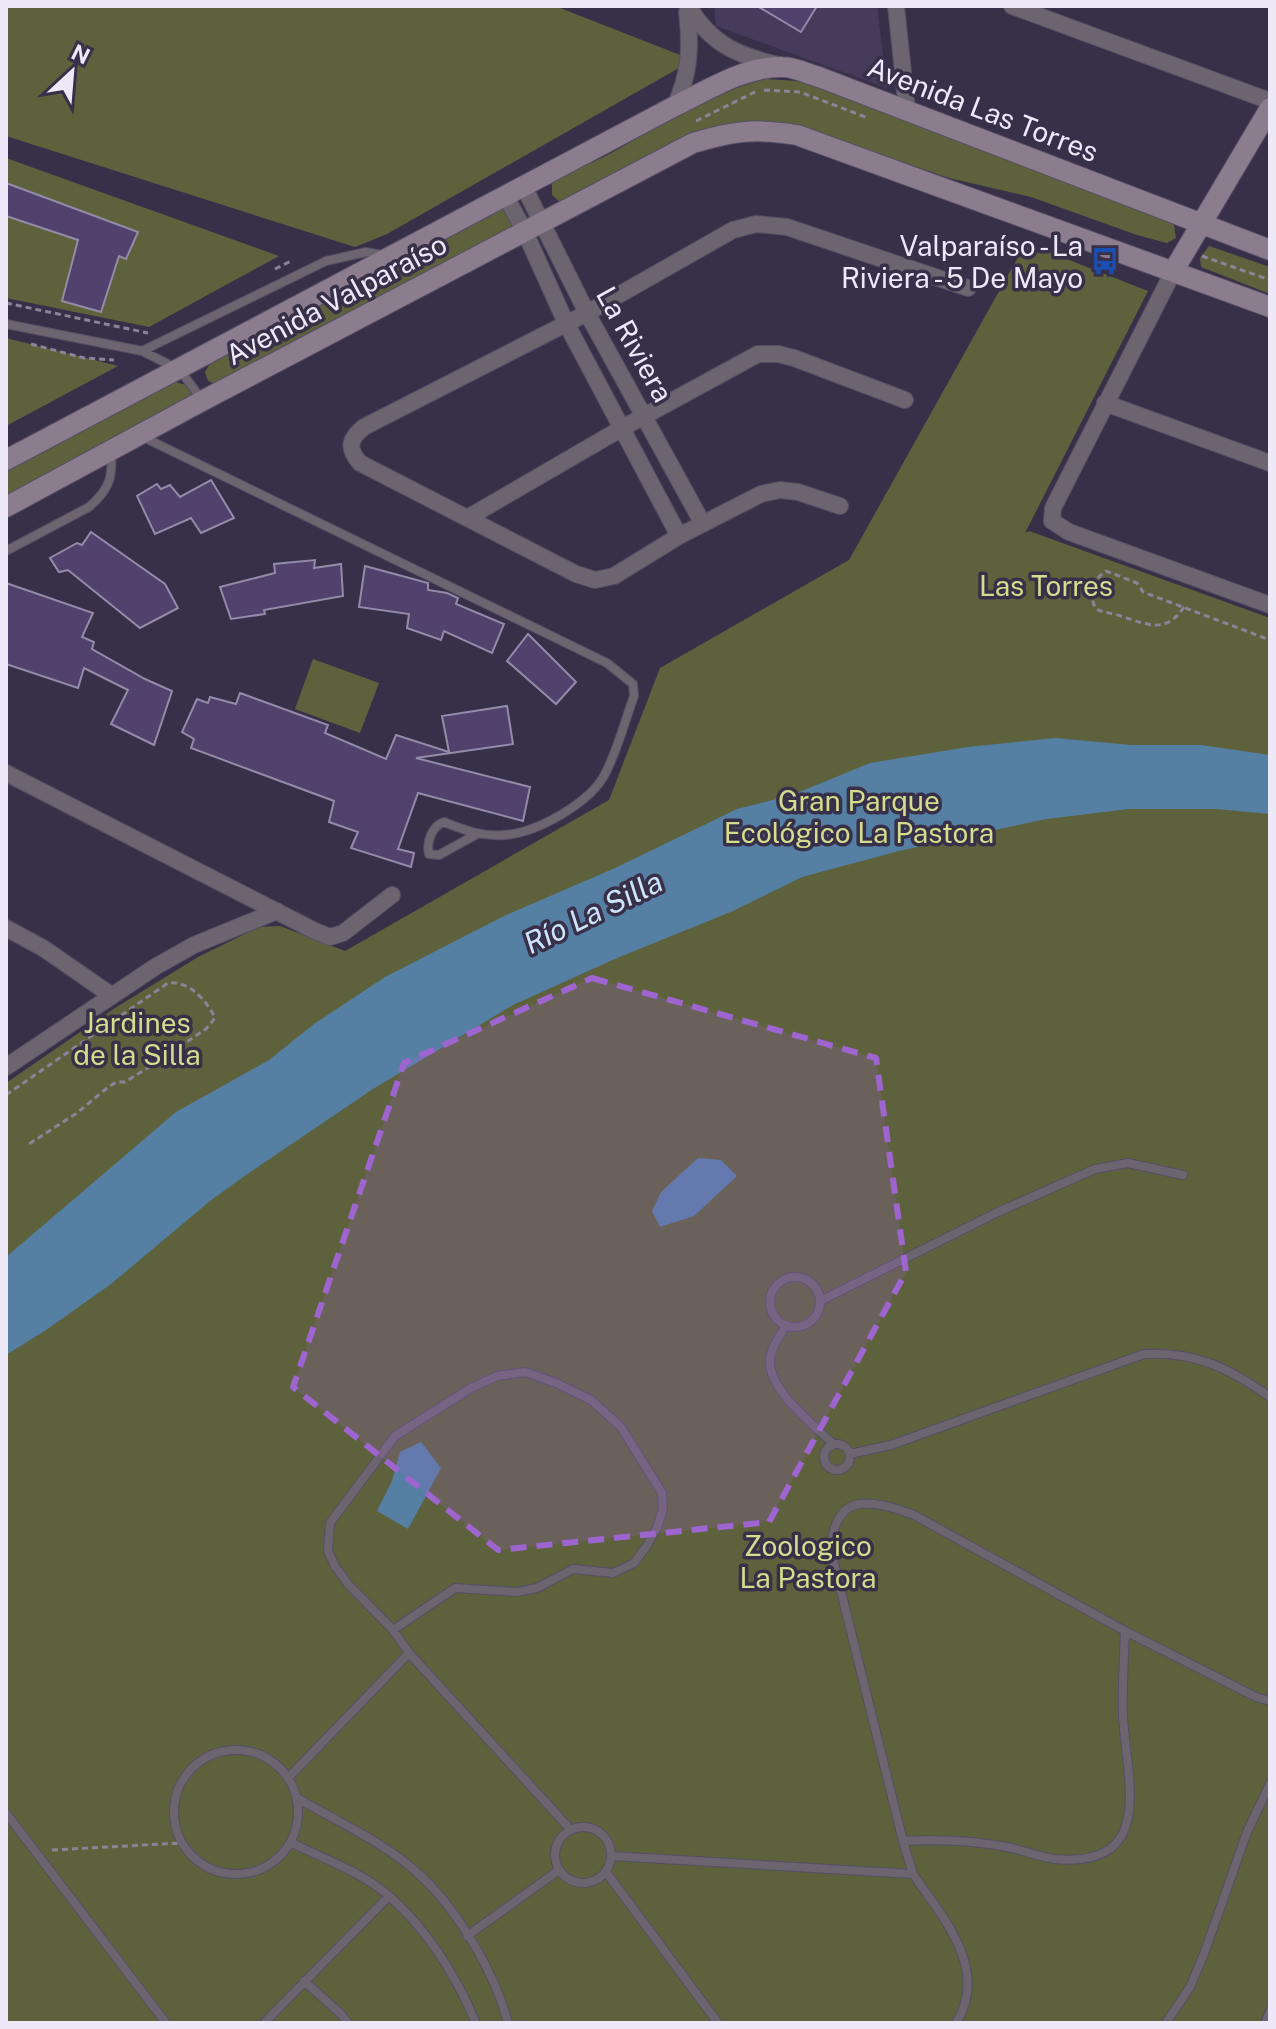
<svg xmlns="http://www.w3.org/2000/svg" width="1276" height="2029" font-family="'Public Sans',sans-serif">
	<style>
		.built { fill: #463b5a }
		.green { fill: #5d623d }
		.water { fill: #567fa4 }
		.building { fill: #50416d; stroke: #948ba9; stroke-width: 2 }
		.lines { fill: none; stroke-linecap: round; stroke-linejoin: round }
		.lane-casing { stroke: #554e65; stroke-width: 10 }
		.street-casing { stroke: #554e65; stroke-width: 18 }
		.secondary-casing { stroke: #554e65; stroke-width: 22 }
		.path { stroke: #8a8499; stroke-width: 3; stroke-dasharray: 6 4; stroke-linecap: butt }
		.lane { stroke: #6c646e; stroke-width: 8 }
		.street { stroke: #6c646e; stroke-width: 16 }
		.secondary { stroke: #8b7d8e; stroke-width: 20 }
		.marked { fill: #9e65d0; fill-opacity: 0.2; stroke: #9e65d0; stroke-width: 6; stroke-dasharray: 16 10; stroke-linejoin: round }
		.labels { text-anchor: middle; dominant-baseline: central; stroke-width: 7; stroke-linejoin: round; paint-order: stroke }
		.street-label { font-size: 28px; fill: #eee9f9; stroke: #383049 }
		.poi-label { font-size: 28px; fill: #eee9f9; stroke: #383049; text-anchor: end }
		.park-label { font-size: 28px; fill: #d4dd8d; stroke: #383049 }
		.water-label { font-size: 30px; font-style: italic; fill: #cce5fc; stroke: #383049 }
	</style>
	<rect width="100%" height="100%" fill="#383049"/>
	<!-- built -->
	<path class="built" d="M714,6H877L887,88L716,26Z"/>
	<!-- green -->
	<path class="green" d="M6,6H555L693,60L387,234L355,247L6,136Z
		M765,79L797,81L830,91L1155,215L1174,225L1176,238L1167,243L1137,235L1031,197L949,178L855,146L762,123L562,204L552,195V183C571,170 593,163 613,152C662,125 710,94 765,79Z
		M6,158L279,256L149,327L6,298Z
		M505,207L516,229L217,385L208,381L205,372L211,362Z
		M1026,243L1148,291L1025,533L1029,531L1270,618V2023H6V1083L115,1008L198,957L259,927L280,926L345,951L609,800L660,668L849,560Z
		M1209,246L1270,267V294L1201,267L1200,258Z
		M6,338L118,366L6,426Z
		M169,380L186,385L191,391L190,400L6,497V464Z
		M313,659L379,683L360,733L295,709Z"/>
	<!-- water -->
	<path class="water" d="M1055,738L1131,745H1201L1270,755V814L1216,809H1129L1046,819L899,851L802,877L733,911L617,958L513,1005L373,1089L246,1175L210,1201L111,1284L46,1330L6,1355V1257L176,1112L269,1060L314,1024L385,977L504,916L615,868L737,809L792,795L870,763L968,747Z
		M698,1158L721,1160L737,1176L694,1216L660,1227L652,1211L661,1192Z
		M421,1442L441,1468L408,1529L377,1511L392,1481L400,1452Z"/>
	<!-- building -->
	<path class="building" d="M757,6H817L801,32Z
		M6,183L138,232L126,259L119,256L101,312L62,301L78,240L6,216Z
		M211,480L234,518L201,533L191,518L155,534L137,496L157,484L161,489L170,485L180,497Z
		M91,532L165,584L178,608L140,628L68,570L59,572L50,558L77,543L82,545Z
		M315,560L314,568L341,564L343,596L264,610L265,614L231,619L220,587L275,573L274,564Z
		M365,566L428,583V590L447,593L458,598L456,604L504,624L492,653L444,631L441,640L407,628L409,614L359,607Z
		M6,583L93,613L82,637L94,642L92,649L145,679L172,691L154,745L111,724L128,690L84,668L78,688L6,664Z
		M528,634L576,682L556,704L507,661Z
		M240,693L328,725L325,733L386,759L396,735L449,752L442,716L507,706L513,744L416,758L530,787L523,821L418,793L398,849L414,853L411,867L351,848L358,832L329,822L334,801L191,748L194,739L182,732L197,699L208,703L210,697L236,704Z"/>
	<g class="lines">
		<!-- lane casing -->
		<g class="lane-casing">
			<path id="lane" d="M6,324L142,351L180,370L202,400
				M142,351L326,261L366,252L388,256
				M141,436L607,663L633,684L634,696C625,721 618,748 606,772C592,802 537,833 504,835C482,837 464,830 444,822C432,826 426,842 429,854L439,855L477,834
				M6,551L89,507C110,489 113,477 111,450
				M770 1302a25 25 0 1 1 50 0a25 25 0 1 1-50 0Z
				M820,1301L998,1212L1095,1169L1128,1163L1183,1175
				M786,1326C779,1336 771,1348 770,1360C768,1390 813,1424 833,1444
				M824 1457a13 13 0 1 1 26 0a13 13 0 1 1-26 0Z
				M850,1454L891,1445L1144,1354C1195,1351 1229,1368 1270,1397
				M1125,1631L1256,1697L1270,1701
				M409,1653L571,1830
				M174 1812a62 62 0 1 1 124 0a62 62 0 1 1-124 0Z
				M289,1777L409,1653L393,1630L348,1584L335,1566L328,1551L330,1523L395,1436L471,1388L497,1376L525,1372L556,1383L591,1400L621,1427L662,1493L663,1509L657,1528L646,1547L634,1563L613,1573L573,1569L537,1588L517,1592L455,1588L393,1630
				M297,1798C338,1822 386,1843 421,1876C459,1912 495,1973 508,2023
				M6,1813L166,2023
				M555 1855a28 28 0 1 1 56 0a28 28 0 1 1-56 0Z
				M292,1843C324,1859 362,1872 389,1896C429,1931 456,1976 476,2023
				M612,1856L913,1874L903,1841L831,1551C834,1491 870,1499 914,1515L1125,1631C1124,1659 1122,1688 1123,1717C1127,1782 1156,1868 1055,1859C1039,1857 1023,1850 1007,1847C972,1840 938,1839 903,1841
				M606,1872L718,2023
				M913,1874C942,1917 990,1969 956,2023
				M467,1936L559,1870
				M304,1981L341,2014L348,2023
				M264,2023L389,1896
				M1166,2023L1190,1987L1204,1954L1247,1832L1270,1784
				M1265,2023L1270,2011"/>
		</g>
		<!-- street casing -->
		<g class="street-casing">
			<path id="street" d="M688,6C711,44 736,55 778,65
				M896,6L907,110
				M1012,6L1270,101
				M675,106C690,73 691,47 687,12
				M524,187L587,313L703,524
				M506,197L525,232L566,323L679,536
				M1174,270L1053,508L1052,521L1069,532L1270,605
				M1105,403L1270,463
				M840,506L798,492L780,490L761,494L679,536L614,576L595,580L576,574L360,463C347,448 349,439 364,427L587,313L733,230L756,224L787,227L968,288
				M469,517L624,427L758,354H778L794,358L905,400
				M6,773L315,931L330,937L343,933L392,895
				M6,928L43,948L111,995
				M6,1067L155,967L194,945L277,911"/>
		</g>
		<!-- secondary casing -->
		<g class="secondary-casing">
			<path id="secondary" d="M1174,270L1270,108
				M6,460L675,106C708,90 745,66 783,67C794,67 808,74 819,77L1270,250
				M6,507L202,401L693,143C733,131 755,128 797,135L1270,307"/>
		</g>
		<!-- path -->
		<path class="path" d="M764,90L800,92L868,118
			M696,121L757,91
			M1202,256L1270,280
			M275,269L293,260
			M6,303L148,333
			M31,344L84,358L114,360
			M1184,607C1166,634 1148,625 1121,616C1112,613 1104,613 1096,609C1088,594 1092,580 1106,571L1137,583L1143,592L1270,640
			M6,1095L168,983C189,980 207,1001 215,1018L206,1029L146,1069L125,1082H116L107,1088L77,1113L29,1144
			M52,1850L181,1843"/>
		<!-- lane -->
		<use href="#lane" class="lane"/>
		<!-- street -->
		<use href="#street" class="street"/>
		<!-- secondary -->
		<use href="#secondary" class="secondary"/>
	</g>
	<!-- marked area -->
	<path class="marked" d="M592,978L876,1058L906,1272L769,1522L498,1550L293,1387L404,1063Z"/>
	<!-- icons -->
	<defs>
		<g id="bus-bare" transform="scale(2.16)"><path d="M-5-6H5V4H4V6H2V4H-2V6H-4V4H-5ZM-3.5-4V0h7V-4ZM-3.5 1.2v1.5H-2V1.2ZM2 1.2v1.5H3.5V1.2Z" fill="#1a4fb4" stroke="#383049" stroke-width="2.5" paint-order="stroke"/></g>
	</defs>
	<g fill-rule="evenodd">
		<use href="#bus-bare" x="1105" y="261"/>
	</g>
	<g class="labels">
		<!-- street labels -->
		<g class="street-label">
			<text transform="translate(983 109) rotate(21)">Avenida Las Torres</text>
			<text transform="translate(336 299) rotate(-28)">Avenida Valparaíso</text>
			<text transform="translate(635 344) rotate(61)">La Riviera</text>
		</g>
		<!-- poi labels -->
		<g class="poi-label">
			<text x="1083" y="245">Valparaíso - La<tspan x="1083" dy="32">Riviera - 5 De Mayo</tspan></text>
		</g>
		<!-- park labels -->
		<g class="park-label">
			<text x="1046" y="585">Las Torres</text>
			<text x="859" y="800">Gran Parque<tspan x="859" dy="32">Ecológico La Pastora</tspan></text>
			<text x="137" y="1022">Jardines<tspan x="137" dy="32">de la Silla</tspan></text>
			<text x="808" y="1545">Zoologico<tspan x="808" dy="32">La Pastora</tspan></text>
		</g>
		<!-- water labels -->
		<g class="water-label">
			<text transform="translate(593 912) rotate(-26)">Río La Silla</text>
		</g>
	</g>
	<!-- border -->
	<rect width="1276" height="2029" fill="none" stroke="#eee9f9" stroke-width="16"/>
	<!-- north arrow -->
	<g transform="translate(72 72) rotate(26)" stroke="#383049" stroke-width="6" paint-order="stroke">
	<path d="M0-6L14 30L0 20L-14 30Z" fill="#eee9f9"/>
	<text y="-12" font-size="22" font-weight="bold" text-anchor="middle" fill="#eee9f9">N</text>
	</g>
</svg>
